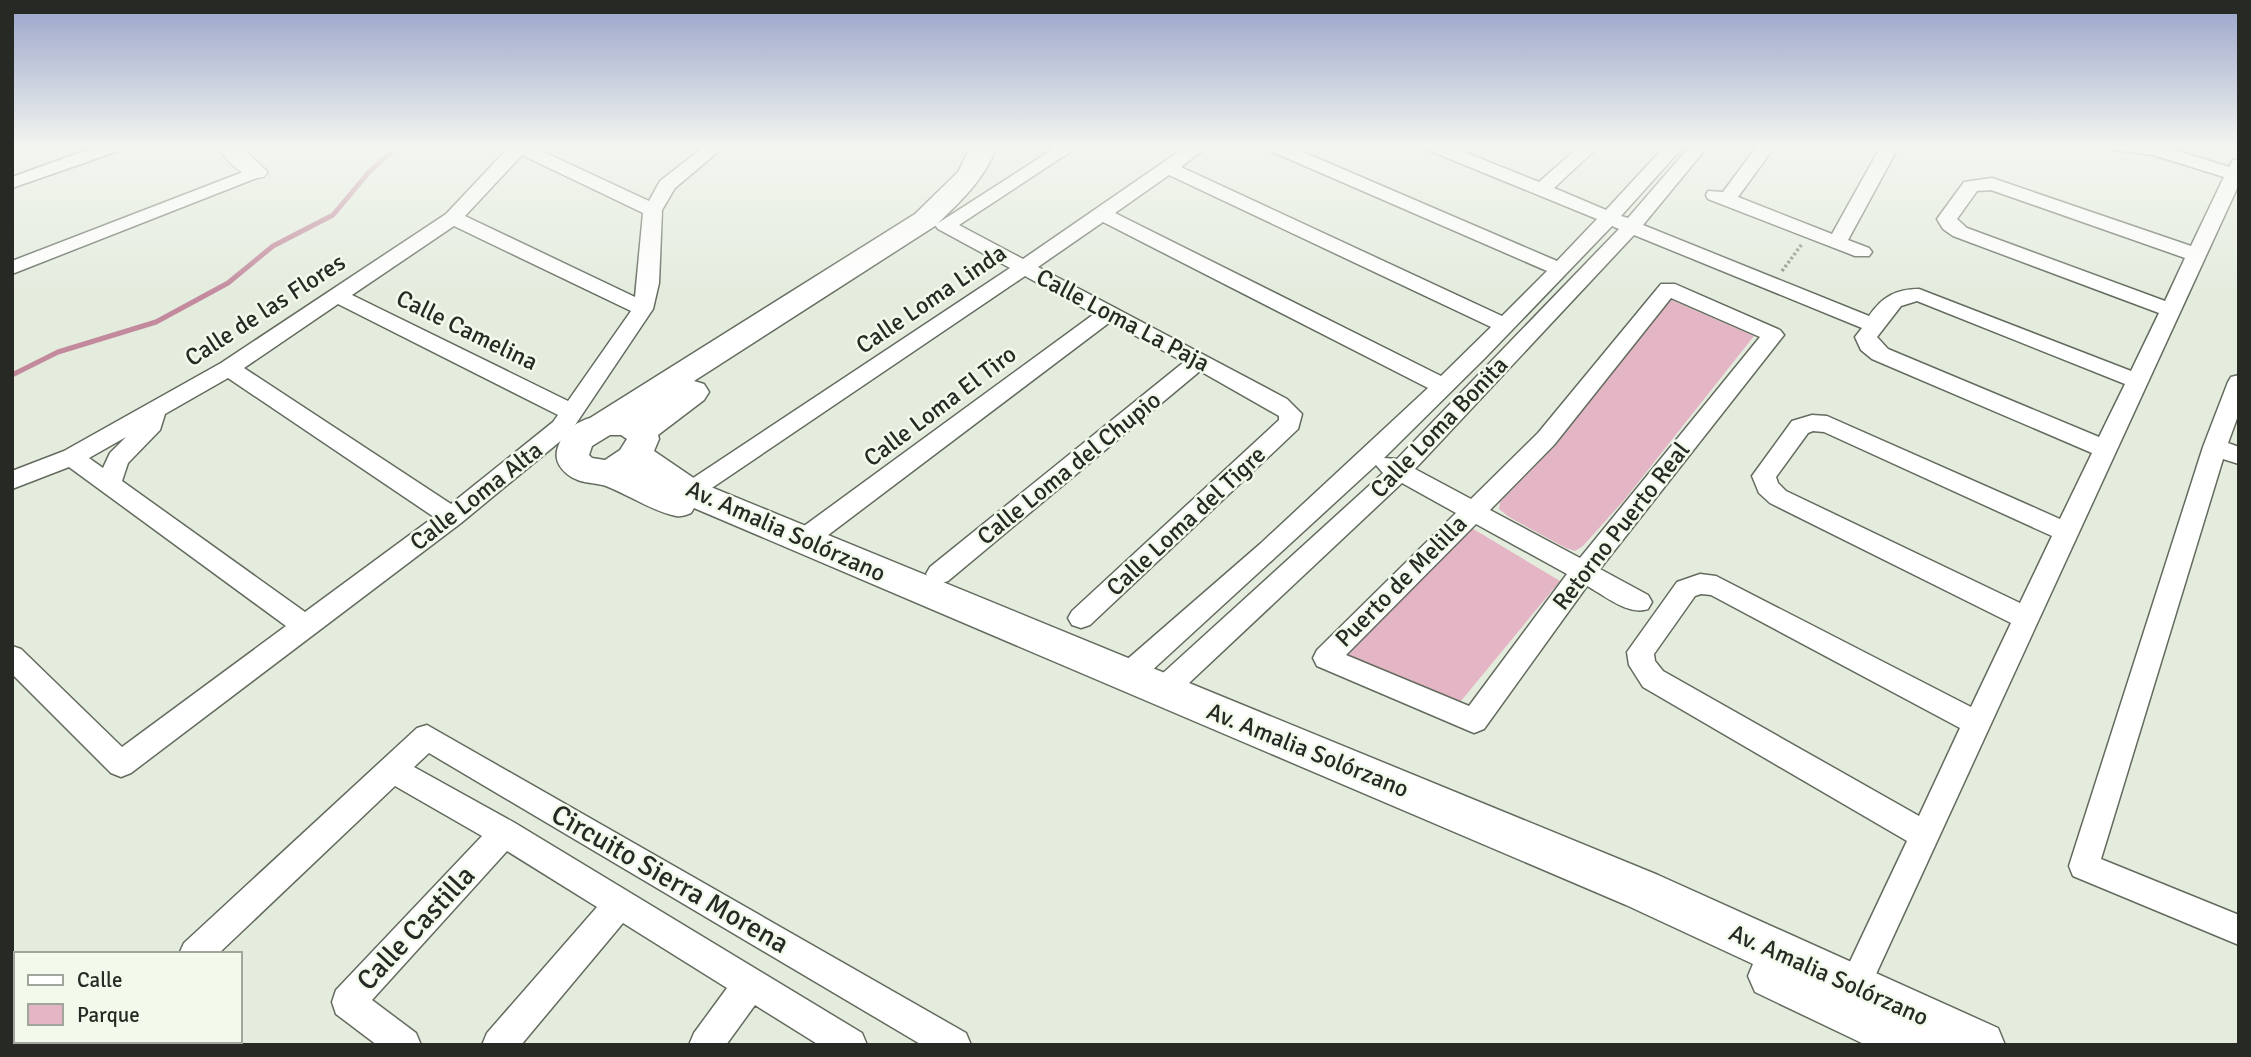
<svg xmlns="http://www.w3.org/2000/svg" width="2251" height="1057" font-family="Signika,sans-serif">
	<style>
		.green { fill: #e4b6c5 }
		.lines { fill: none; stroke-linecap: round; stroke-linejoin: round }
		.stream { stroke: #c38a9e; stroke-width: 5 }
		.minor-casing { stroke: #636b5e; stroke-width: 3 }
		.tertiary-casing { stroke: #636b5e; stroke-width: 2 }
		.secondary-casing { stroke: #636b5e; stroke-width: 3 }
		.path { stroke: #8d9389; stroke-width: 3.5; stroke-dasharray: 2.5 2.5; stroke-linecap: butt }
		.minor { fill: #fff; fill-rule: evenodd }
		.tertiary { fill: #fff; fill-rule: evenodd }
		.secondary { fill: #fff; fill-rule: evenodd }
		.labels { text-anchor: middle; dominant-baseline: central; stroke-width: 5; stroke-linejoin: round; paint-order: stroke }
		.street-label { font-size: 24px; fill: #262924; stroke: #f1faeb }
		.near-street-label { font-size: 28px; fill: #262924; stroke: #f1faeb }
	</style>
	<rect width="100%" height="100%" fill="#e4ecde"/>
	<!-- green -->
	<path class="green" d="M1667,298L1754,336L1625,499L1583,546L1575,551L1566,548L1509,517L1499,509L1500,502L1556,445Z
		M1470,527L1560,581L1456,707L1343,658Z"/>
	<g class="lines">
		<!-- stream -->
		<path class="stream" d="M12,375L58,352L156,322L228,283L273,246L333,215L369,172L398,146"/>
		<!-- minor casing -->
		<g class="minor-casing">
			<path id="minor" d="M98,146H124L121,150L12,188V177Z
				M510,146H531L649,201L660,181L705,146H725L675,188L662,210L659,283L653,309L569,434L461,523L131,773L121,777L111,773L12,674V646L21,649L122,747L286,626L69,467L12,489V471L64,451L221,363L446,214ZM522,155L643,213L635,297L465,216ZM454,226L631,311L568,401L352,295ZM338,304L558,415L553,422L451,504L244,368ZM228,378L434,517L305,612L122,481L128,463L160,430L165,414ZM126,437L110,453L103,468L89,458Z
				M1058,146H1079L959,225L1023,259L1187,146H1208L1181,167L1502,316L1547,271L1268,150L1265,146H1289L1557,261L1597,219L1428,150L1425,146H1449L1539,182L1580,146H1599L1554,188L1606,210L1665,146H1684L1621,216L1628,218L1690,146H1708L1643,225L1869,316C1882,297 1896,289 1919,289L2131,371L2159,313L1953,236L1943,229L1937,219L1964,182L1992,178L2191,246L2224,177L2153,155L2115,150L2112,146H2162L2229,167L2233,160L2239,159V184L1865,998L1854,1003L1843,998L1838,987L1907,841L1643,687L1629,665L1627,652L1677,582L1700,574L1716,576L1971,707L2011,623L1770,503L1759,493L1752,476L1792,421L1812,415L1827,416L2060,519L2092,453L1872,359L1861,350L1855,337L1862,328L1634,235L1415,469L1471,499L1538,433L1661,284H1675L1780,330L1784,335L1780,340L1600,569L1648,595L1652,602L1648,609C1628,616 1604,595 1587,586L1484,729L1474,733L1317,666L1313,658L1317,650L1456,513L1402,483L1172,699L1162,702L1152,699L1148,691L1152,683L1383,473L1376,465L1136,685L1126,688L1116,685L1112,677L1116,669L1260,544L1428,388L1103,222L1038,267L1287,399L1302,414L1298,429L1090,625L1081,628L1072,625L1068,618L1072,611L1279,420V416L1200,371L948,581L939,584L930,581L926,574L930,567L1184,362L1110,322L811,548L802,550L793,548L790,541L793,534L1094,314L1025,276L697,498L689,501L681,498L677,492L681,486L1010,268L938,229L935,225ZM1169,175L1491,327L1441,376L1115,213ZM1991,190L2185,258L2165,301L1967,228L1957,219L1977,191ZM1612,226L1619,229L1397,459L1384,458L1485,358ZM1671,298L1760,337L1580,558L1490,510L1554,445ZM1917,301L2125,384L2099,437L1888,349L1877,337L1901,306ZM1813,431L1824,432L2052,536L2020,603L1786,491L1778,483L1776,477L1808,433ZM1476,524L1567,574L1469,706L1346,655ZM1701,594L1711,595L1960,728L1919,816L1663,671L1655,661L1654,654L1695,596Z
				M1757,146H1775L1738,197L1832,234L1881,146H1899L1848,240L1869,248L1872,252L1869,256H1855L1708,199L1706,195L1708,191L1723,192Z
				M256,167L265,172L262,176L12,274V261Z
				M2239,375V413L2228,443L2239,447V464L2223,459L2101,859L2239,915V945L2073,876L2069,866L2203,447L2228,382L2231,377Z
				M427,725L966,1033L971,1045H922L429,753L414,767L515,823L862,1033L867,1045H819L755,1005L726,1045H689L694,1033L727,988L623,923L521,1045H482L487,1033L597,907L507,851L372,1000L416,1033L421,1045H377L336,1014L332,1002L336,990L482,836L395,786L218,954H179L184,943L417,728Z
				M82,1041H118L116,1045H80Z"/>
		</g>
		<!-- tertiary casing -->
		<g class="tertiary-casing">
			<path id="tertiary" d="M217,146H241L268,172L264,177C246,182 226,161 217,146Z"/>
		</g>
		<!-- secondary casing -->
		<g class="secondary-casing">
			<path id="secondary" d="M971,146H997C985,179 960,202 935,226L694,381L704,384L709,392L704,400L658,435L659,439L654,451L701,483L1658,875L1998,1028L2005,1045H1866L1755,992L1748,976L1753,964L1626,905L694,508L691,513C686,515 681,517 676,516C652,511 629,495 606,486C593,482 578,484 566,473C555,463 554,453 561,440C568,428 577,422 590,418L915,214L958,172ZM610,435H621L627,439L620,450L605,460L592,458L589,455L592,446Z"/>
		</g>
		<!-- path -->
		<path class="path" d="M1782,271L1802,244"/>
		<!-- minor -->
		<use href="#minor" class="minor"/>
		<!-- tertiary -->
		<use href="#tertiary" class="tertiary"/>
		<!-- secondary -->
		<use href="#secondary" class="secondary"/>
	</g>
	<!-- sky -->
	<linearGradient id="sky" x2="0" y2="1"><stop stop-color="#99a3ca"/><stop offset="0.5" stop-color="#f3f6f0"/><stop offset="1" stop-color="#f3f6f0" stop-opacity="0"/></linearGradient>
	<rect width="2251" height="294" fill="url(#sky)"/>
	<g class="labels">
		<!-- street labels -->
		<g class="street-label">
			<text transform="translate(931 299) rotate(-34)">Calle Loma Linda</text>
			<text transform="translate(265 310) rotate(-33)">Calle de las Flores</text>
			<text transform="translate(1123 320) rotate(28)">Calle Loma La Paja</text>
			<text transform="translate(467 330) rotate(26)">Calle Camelina</text>
			<text transform="translate(940 406) rotate(-37)">Calle Loma El Tiro</text>
			<text transform="translate(1439 427) rotate(-46)">Calle Loma Bonita</text>
			<text transform="translate(1069 468) rotate(-39)">Calle Loma del Chupio</text>
			<text transform="translate(476 496) rotate(-38)">Calle Loma Alta</text>
			<text transform="translate(1186 521) rotate(-43)">Calle Loma del Tigre</text>
			<text transform="translate(1621 526) rotate(-52)">Retorno Puerto Real</text>
			<text transform="translate(786 531) rotate(24)">Av. Amalia Solórzano</text>
			<text transform="translate(1401 581) rotate(-45)">Puerto de Melilla</text>
			<text transform="translate(1308 750) rotate(22)">Av. Amalia Solórzano</text>
			<text transform="translate(1829 975) rotate(24)">Av. Amalia Solórzano</text>
		</g>
		<!-- near-street labels -->
		<g class="near-street-label">
			<text transform="translate(670 879) rotate(30)">Circuito Sierra Morena</text>
			<text transform="translate(416 928) rotate(-47)">Calle Castilla</text>
		</g>
	</g>
	<!-- border -->
	<rect width="2251" height="1057" fill="none" stroke="#262924" stroke-width="28"/>
	<!-- legend -->
	<rect x="14" y="952" width="228" height="91" fill="#f1faeb" stroke="#a0a69b" stroke-width="2"/>
	<rect x="28" y="975" width="35" height="10" fill="#ffffff" stroke="#a0a69b" stroke-width="2"/>
	<text x="77" y="987" font-size="21" fill="#262924">Calle</text>
	<rect x="28" y="1004" width="35" height="21" fill="#e4b6c5" stroke="#a0a69b" stroke-width="2"/>
	<text x="77" y="1022" font-size="21" fill="#262924">Parque</text>
</svg>
